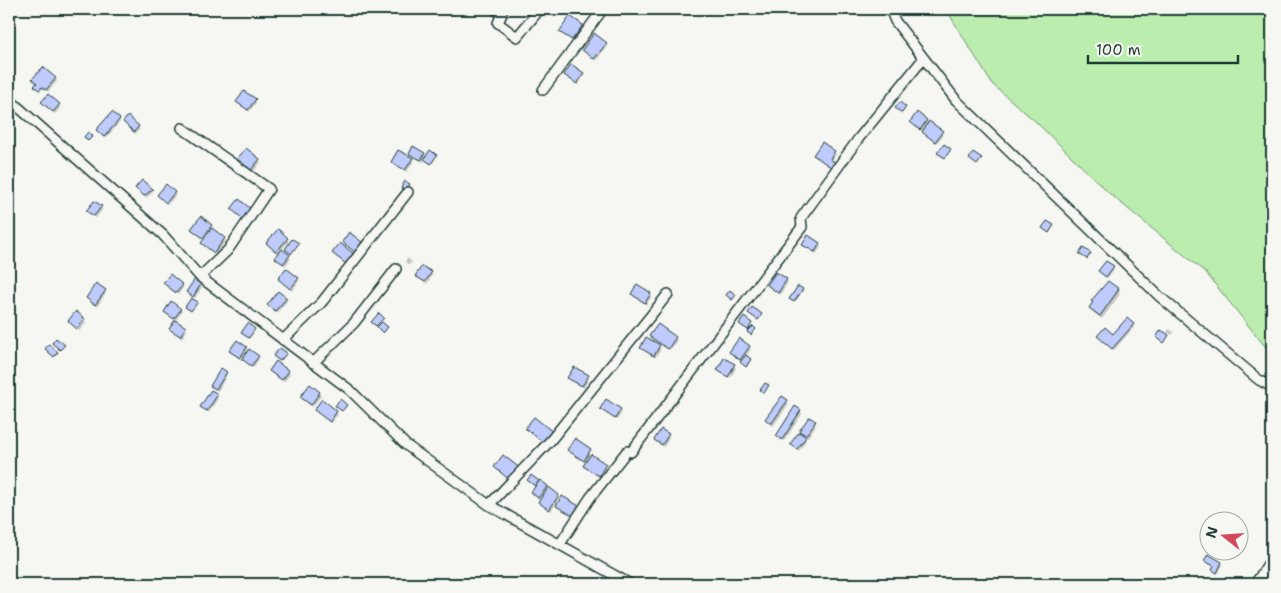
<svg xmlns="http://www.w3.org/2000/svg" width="1281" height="593" font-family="'Shantell Sans',sans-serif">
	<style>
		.green { fill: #baedae; stroke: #6c9571 }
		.shadow { fill: #0003 }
		.building { fill: #bfcbfd; stroke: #1f3d34 }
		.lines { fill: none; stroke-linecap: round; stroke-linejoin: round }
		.street-casing { stroke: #1f3d34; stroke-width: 12 }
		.street { stroke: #f6f6f2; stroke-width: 9 }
	</style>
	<rect width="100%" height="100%" fill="#f6f6f2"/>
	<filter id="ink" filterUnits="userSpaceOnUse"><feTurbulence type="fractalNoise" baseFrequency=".02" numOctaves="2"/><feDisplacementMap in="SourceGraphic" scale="10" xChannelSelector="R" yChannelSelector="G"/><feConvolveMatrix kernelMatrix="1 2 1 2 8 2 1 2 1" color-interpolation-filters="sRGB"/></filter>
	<g filter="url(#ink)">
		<!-- green -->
		<path class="green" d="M946,9H1272V355L1206,273L1110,194L1035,121L992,84Z"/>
		<!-- shadow -->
		<path class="shadow" d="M582,26L583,29L574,42L560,32Z
			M606,44L607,46L596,61L583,50Z
			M583,74L584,76L578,85L565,75Z
			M34,79H55L57,81L48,92L43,88L40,92Z
			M255,100L256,103L249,112L238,102Z
			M44,104L59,105L60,108L55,114Z
			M9,115L15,121L9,131Z
			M119,120L120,122L105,139L97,130Z
			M926,121L943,135L937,143L911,122Z
			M124,123L138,127L140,129L135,134Z
			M834,152L836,155L831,161L835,165L832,169L814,155Z
			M410,154H424L427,158L436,156L432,164L425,158L423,162Z
			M238,159L259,160L261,162L253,172Z
			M412,159L413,162L407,172L393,162Z
			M142,182L153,192L146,198L137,189Z
			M174,192L176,195L168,204L158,195Z
			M101,207L102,210L96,218L88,211Z
			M201,218L226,241L216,254L204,245L202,243L205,240L192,229Z
			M809,237L821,247L816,254L804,245Z
			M287,239L289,241L281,250L291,258L285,266L277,258L279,255L267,243Z
			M407,258L412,262L409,265L405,262Z
			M1113,267L1114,270L1107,278L1100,271Z
			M431,273L432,275L427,284L417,276Z
			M279,279H298L299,281L292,291Z
			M786,280L788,282L780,295L768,286Z
			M195,281L202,287L195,298L188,292Z
			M164,283L182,286L183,288L178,295Z
			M799,287L803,291L795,302L791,300Z
			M1118,290L1120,294L1102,319L1093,312L1091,308L1094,303Z
			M105,291L106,293L97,307L87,298Z
			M632,294H650L652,296L646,305Z
			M286,298L287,301L277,313L269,305Z
			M180,309L182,312L176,320L166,312Z
			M76,313L86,323L79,331L71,323Z
			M379,315L383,319L380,323L387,329L384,333L373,323Z
			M1133,324L1134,327L1114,350L1100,338L1113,336Z
			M185,328L187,330L182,338L170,329Z
			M1169,329L1174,332L1172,335L1167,332Z
			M647,338L661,349L655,358L641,348Z
			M652,338H675L677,340L670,350Z
			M237,342L258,357L259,359L253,368L243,358L241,360L232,353L231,351Z
			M749,347L751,349L746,356L751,360L747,367L730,352Z
			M725,360L736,368L730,378L719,370Z
			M288,372L290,374L284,382L272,373Z
			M226,373L227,375L218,391L213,388L212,386Z
			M588,376L589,379L584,388L569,378Z
			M319,393L321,396L312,407L302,397Z
			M217,395L218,398L209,413L203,409L202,407Z
			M782,398L789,404L773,426L766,419Z
			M323,401L338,414L331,423L317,412Z
			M601,409L620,410L622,412L617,420Z
			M800,411L802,414L784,441L779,438L778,436Z
			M815,422L816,425L808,437L803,434L806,440L799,451L791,444L805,437L801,431Z
			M668,435L669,438L664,447L656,440Z
			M569,450H590V455L607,468L600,477L586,468V463Z
			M529,481H538L559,496L560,498L551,511L534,495L532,493L537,487Z
			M1206,561L1221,562L1223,565L1218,574L1213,570L1214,567Z"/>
		<!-- building -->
		<path class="building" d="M570,16L583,25L572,40L559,32Z
			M594,33L607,43L594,59L582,50Z
			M571,64L584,73L577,84L564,75Z
			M43,67L56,78L46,90L42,87L39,90L34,86L37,83L32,79Z
			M244,91L256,99L248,110L236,102Z
			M48,94L60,104L53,112L41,102Z
			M900,102L906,107L902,113L895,108Z
			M112,112L120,119L104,137L96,130Z
			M917,112L927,120L920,130L910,122Z
			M9,113L15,118L9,126Z
			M128,116L139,126L134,132L123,122Z
			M929,121L943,131L935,142L922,132Z
			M88,132L93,136L88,141L84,137Z
			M822,142L835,151L830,159L835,162L831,167L813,155Z
			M944,144L951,149L945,158L937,153Z
			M413,146L425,153L421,160L409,154Z
			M246,148L260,159L251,170L237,159Z
			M398,150L413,158L405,170L391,162Z
			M430,150L437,155L431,164L424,159Z
			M973,152L982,158L977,165L969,159Z
			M142,180L153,189L144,196L135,188Z
			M405,181L410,184L406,191L401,188Z
			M166,184L175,192L166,203L157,195Z
			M239,199L251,209L243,219L231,209Z
			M94,201L102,206L94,216L86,211Z
			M201,216L212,225L203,238L191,229Z
			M1047,221L1054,225L1049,233L1042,228Z
			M212,228L225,238L214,253L201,243Z
			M278,229L288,238L276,252L266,243Z
			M349,232L362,242L355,252L342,242Z
			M808,235L820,243L815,252L802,245Z
			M292,239L299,243L291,254L285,249Z
			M340,243L354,254L346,264L332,253Z
			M1083,248L1091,253L1087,259L1079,254Z
			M282,249L290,255L283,264L275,258Z
			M1106,261L1114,266L1106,277L1098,271Z
			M422,266L432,272L425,282L415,276Z
			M286,268L299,278L290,289L278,279Z
			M776,272L787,279L778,293L767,285Z
			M170,274L183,285L176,293L163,283Z
			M195,279L201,284L193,297L186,292Z
			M1108,281L1119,289L1100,316L1089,308L1093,302L1091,301Z
			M96,283L106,290L95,305L86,298Z
			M637,284L651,293L645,303L631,294Z
			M798,286L803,289L794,302L789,299Z
			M730,290L736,295L732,300L726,295Z
			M278,291L287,298L275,311L267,305Z
			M191,298L198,302L191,311L185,307Z
			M171,301L181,309L174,319L164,312Z
			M752,307L762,314L758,320L748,313Z
			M76,311L85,319L77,329L68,321Z
			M379,313L384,318L376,326L371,322Z
			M744,317L752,323L748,330L739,324Z
			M1127,318L1134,324L1112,349L1097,336L1105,327L1113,334Z
			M175,320L186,327L180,336L169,329Z
			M382,322L388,327L383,333L377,327Z
			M248,323L255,329L249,338L241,333Z
			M658,324L676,337L668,349L649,336Z
			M753,326L756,329L751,335L747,332Z
			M1161,330L1169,335L1164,343L1156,337Z
			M646,337L660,345L654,356L640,348Z
			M56,338L65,345L60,350L52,343Z
			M739,338L750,346L740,360L729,352Z
			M237,340L247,347L240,358L229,351Z
			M49,344L58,352L54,357L45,349Z
			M280,348L287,353L280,361L273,356Z
			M249,349L259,356L251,366L242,359Z
			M746,355L751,359L746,367L740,362Z
			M724,358L735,364L728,377L717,370Z
			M276,361L289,371L282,380L269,371Z
			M574,367L589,375L582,386L567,378Z
			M221,368L227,372L216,389L210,386Z
			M765,383L769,385L764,393L760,390Z
			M310,384L320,392L311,405L300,397Z
			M211,390L218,394L207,411L200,407Z
			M782,396L788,400L771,424L765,419Z
			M322,399L337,411L330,422L314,410Z
			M340,399L347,405L342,411L335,406Z
			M606,399L621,409L615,419L600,409Z
			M795,406L801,410L782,440L776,436Z
			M534,417L553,432L544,443L525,428Z
			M809,417L816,421L806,435L799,431Z
			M661,429L669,434L662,445L654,440Z
			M799,432L806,437L797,449L790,444Z
			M575,438L591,449L584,461L567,450Z
			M591,454L606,464L599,476L583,466Z
			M503,455L521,469L511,481L494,467Z
			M531,475L539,481L535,486L527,480Z
			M540,480L548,486L538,498L531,492Z
			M549,487L559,495L549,510L538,502Z
			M562,496L581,507L575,517L556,506Z
			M1208,554L1222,562L1217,573L1212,570L1214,566L1204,561Z"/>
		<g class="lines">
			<!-- street casing -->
			<g class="street-casing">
				<path id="street" d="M495,9L502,14L498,23L517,37L540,9
					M890,9L895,21L956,100L1159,296L1259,380L1272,387
					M543,90L603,9
					M9,99L163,235L200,277L350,390L406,445L489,505L630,584
					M182,128L269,189L228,250L200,277
					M283,340L322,302L408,192
					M313,363L354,323L396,269
					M489,505L551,440L668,294
					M560,544L590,498L627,451L631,452L802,227L801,218L859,138L923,59
					M1255,584L1272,558"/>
			</g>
			<!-- street -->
			<use href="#street" class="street"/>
		</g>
	</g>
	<!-- margin -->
	<rect width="1281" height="593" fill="none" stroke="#f6f6f2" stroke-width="30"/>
	<rect x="15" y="15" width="1251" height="563" fill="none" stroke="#1f3d34" stroke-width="2" filter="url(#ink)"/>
	<!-- north arrow -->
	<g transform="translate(1224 536) rotate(287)"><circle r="24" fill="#f6f6f2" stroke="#a0aca6"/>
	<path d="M0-4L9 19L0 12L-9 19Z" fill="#d1495b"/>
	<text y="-8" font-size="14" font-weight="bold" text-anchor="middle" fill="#1f3d34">N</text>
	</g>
	<!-- scale -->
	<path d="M1088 55v8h150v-8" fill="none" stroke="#1f3d34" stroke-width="2.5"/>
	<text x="1096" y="55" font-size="15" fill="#1f3d34" stroke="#f6f6f2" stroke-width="4" paint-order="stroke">100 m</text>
</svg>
